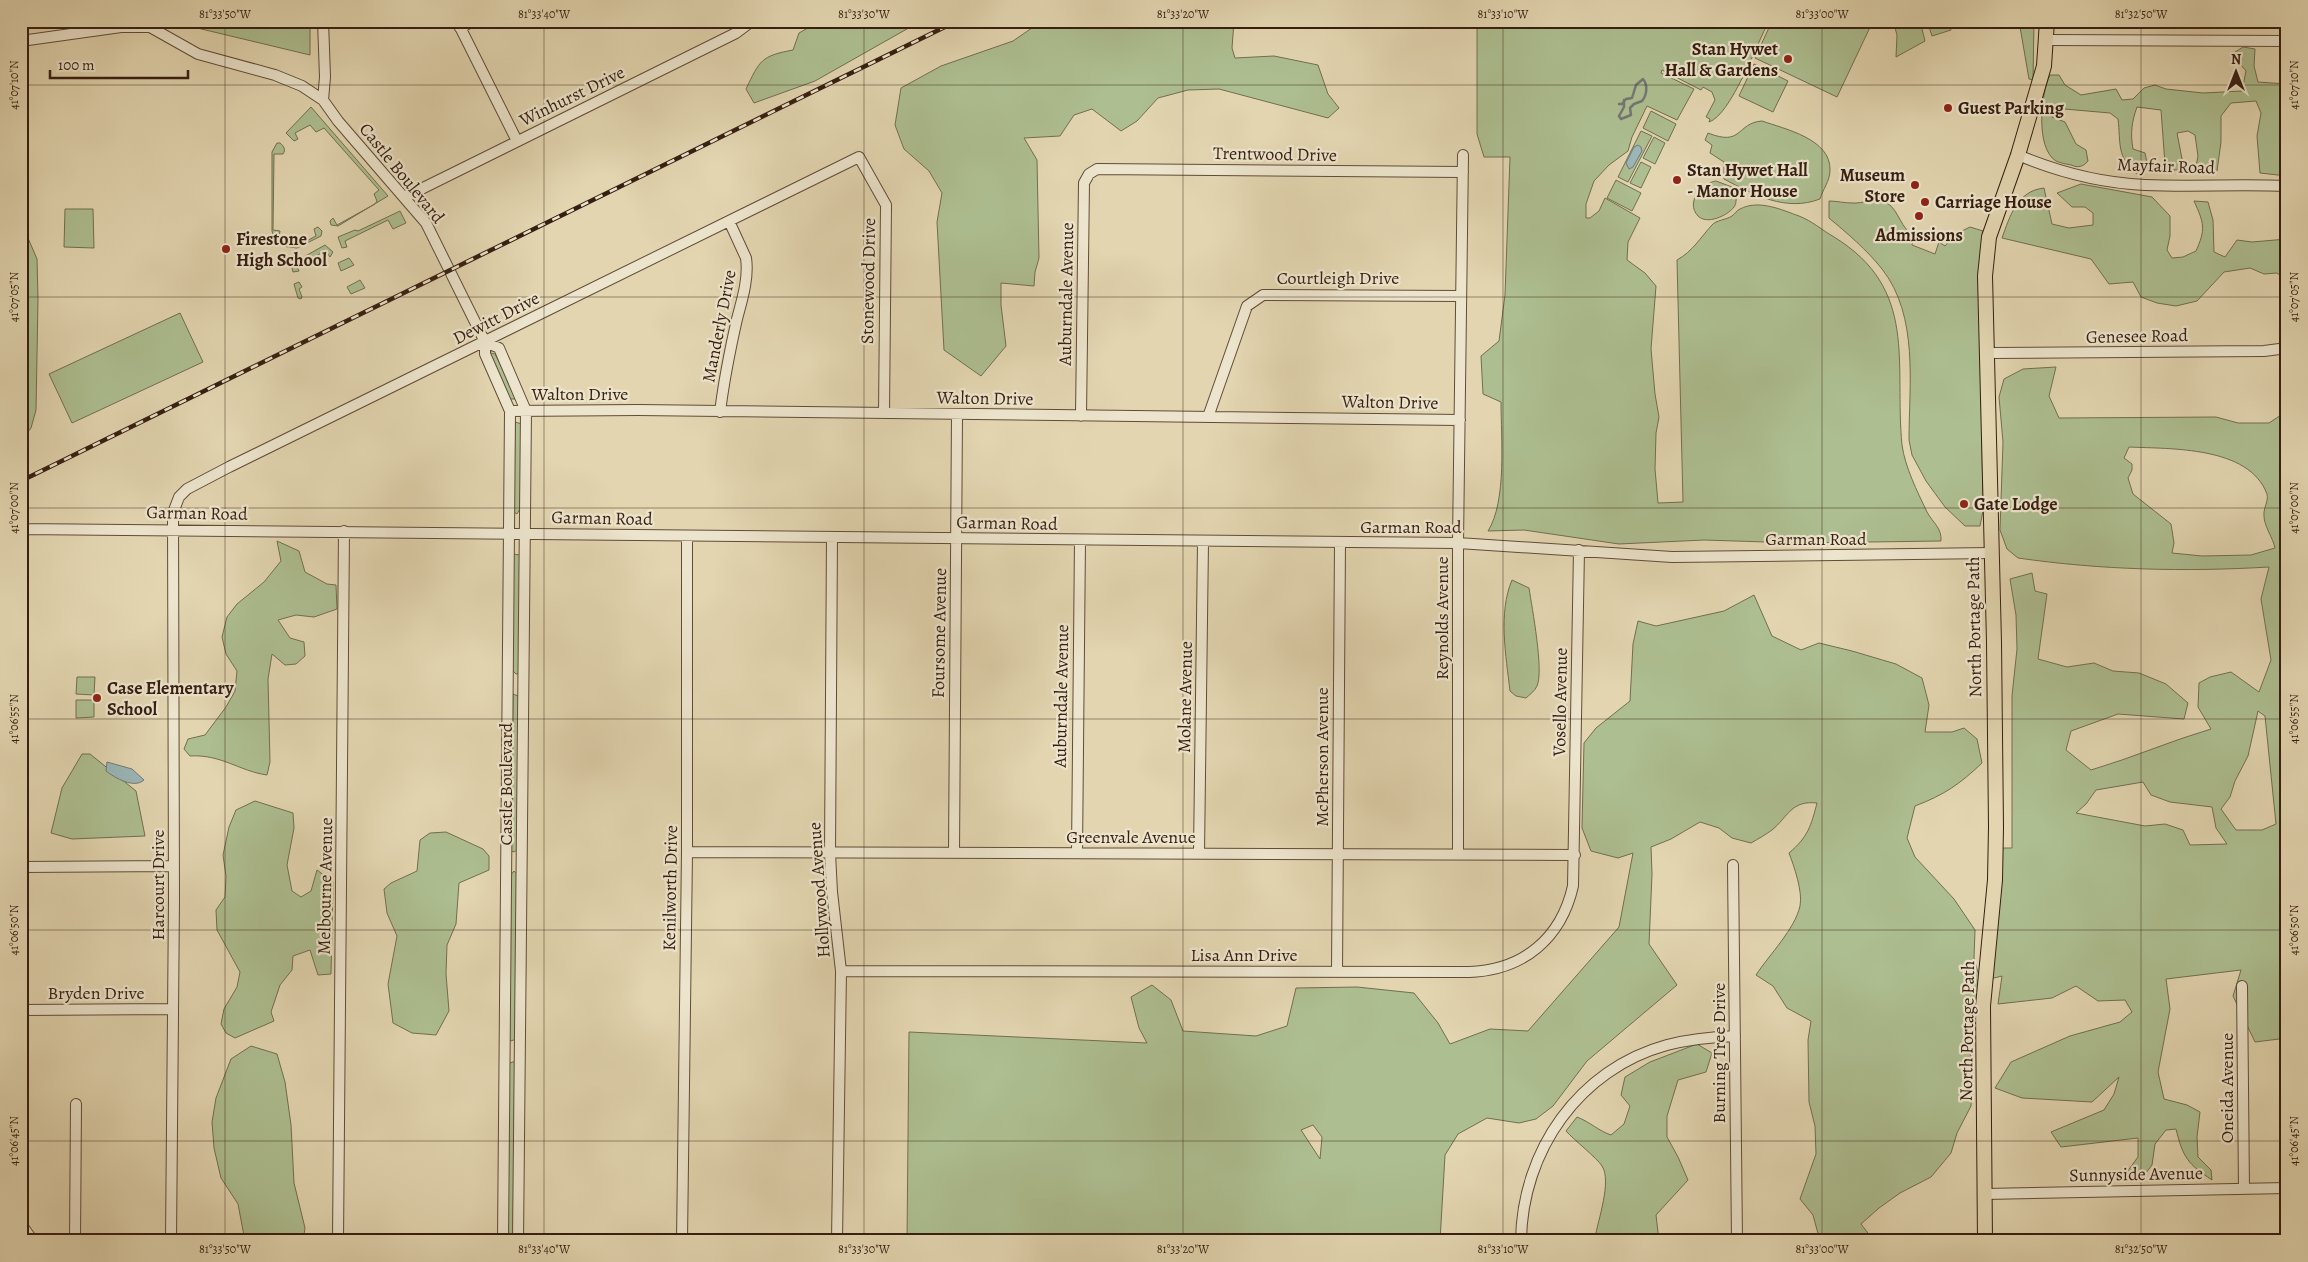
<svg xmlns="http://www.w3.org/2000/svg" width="2308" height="1262" font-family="Alegreya,serif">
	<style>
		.green { fill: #adbe90; stroke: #726e50; fill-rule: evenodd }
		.water { fill: #9ab6b7; stroke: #727975 }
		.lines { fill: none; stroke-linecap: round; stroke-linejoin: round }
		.stream { stroke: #727975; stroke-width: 2.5 }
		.minor-casing { stroke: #614c39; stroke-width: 12 }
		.major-casing { stroke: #361e11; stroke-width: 16 }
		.minor { stroke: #ece4cc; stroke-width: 10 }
		.major { stroke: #e2d5b0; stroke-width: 14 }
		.rail-casing { stroke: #361e11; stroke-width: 4.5 }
		.rail { stroke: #ece4cc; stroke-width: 2.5; stroke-dasharray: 8; stroke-linecap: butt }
		.ticks { fill: none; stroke: #361e11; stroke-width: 1; stroke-opacity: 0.45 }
		.poi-dot { fill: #8f2418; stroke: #ece4cc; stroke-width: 2 }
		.labels { text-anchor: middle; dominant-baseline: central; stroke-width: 4.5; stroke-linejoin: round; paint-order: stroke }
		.poi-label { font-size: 18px; font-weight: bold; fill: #361e11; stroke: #ece4cc; text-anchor: start }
		.street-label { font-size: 18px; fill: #361e11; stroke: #ece4cc }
		.neatline { fill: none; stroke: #361e11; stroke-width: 2 }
		.ticks-label { font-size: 12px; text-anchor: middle; fill: #361e11 }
	</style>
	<rect width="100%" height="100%" fill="#e2d5b0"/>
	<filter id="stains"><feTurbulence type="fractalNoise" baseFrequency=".004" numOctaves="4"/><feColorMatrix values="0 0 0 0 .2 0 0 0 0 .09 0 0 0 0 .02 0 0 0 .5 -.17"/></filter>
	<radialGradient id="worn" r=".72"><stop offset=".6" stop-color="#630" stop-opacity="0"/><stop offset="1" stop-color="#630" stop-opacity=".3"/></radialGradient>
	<!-- green -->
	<path class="green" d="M189,21H310V55L193,27Z
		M820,21H921L815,81L754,103L746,89C760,60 761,56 793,50L799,33Z
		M1042,21H1234L1232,48L1235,58L1274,56L1318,65L1328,94L1339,108L1328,118L1219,89L1188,90L1158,98L1137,121L1121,131L1092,109L1074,115L1060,136L1024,138L1037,160L1039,258L1035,272L1034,286L1001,283V305L1006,346L981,376L944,350L937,222L942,193L929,171L904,149L895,125L901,88L941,66L1013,41Z
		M1477,21H1769C1757,43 1731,115 1709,122L1710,119L1706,117L1715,100L1712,92L1703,87L1701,90L1662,70L1661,73L1694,89L1677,120L1647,106L1632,137L1628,151L1609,165L1594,181L1586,204V218H1590L1599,211L1605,198L1640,218L1628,242L1627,260L1645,273L1656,286L1651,349L1655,394L1659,417L1656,433L1655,469L1658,503L1683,502L1677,260C1693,251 1700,238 1712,225C1716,220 1726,220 1732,216C1735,214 1737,210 1740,209C1759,199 1782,210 1799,216C1812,221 1822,230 1834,237C1919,289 1894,363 1902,445C1905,467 1917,491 1927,512C1933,523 1942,528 1941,541L1797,543L1704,540L1619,544L1524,530L1488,531C1507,501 1501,438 1501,402L1483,394L1481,356L1499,341L1505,295L1510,157H1484L1477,134Z
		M1772,21H1873L1837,97L1755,58Z
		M1893,21H1920L1925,41L1896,57L1897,35Z
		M1938,21H1948L1951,30L1932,36L1928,24Z
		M2019,21H2034L2033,80L2029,79Z
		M2243,47L2255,49L2254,66L2258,82L2287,84V176L2260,173L2257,136L2261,113L2256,101L2231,103L2221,116V142L2217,171L2200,173L2195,171L2198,156L2195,135L2188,131L2177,133L2183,164L2181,170H2172L2165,164L2161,110L2137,107C2132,121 2130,133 2133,149L2145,153L2148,168L2137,174C2116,157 2121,143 2118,119L2110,113L2053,108L2052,117L2065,122L2076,144L2086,150L2088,161C2083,167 2078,168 2071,165C2066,164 2060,163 2056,161C2035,148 2041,93 2050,75H2059L2065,85L2081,95L2116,89L2122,100L2133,99L2144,88L2155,85L2166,89L2203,93L2242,91L2246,71L2232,54Z
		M1754,64L1788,81L1773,112L1739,96Z
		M311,107L388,196L338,226L331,225L330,221L333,218L337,225L375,204L377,201L374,194L379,190L324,128L316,132L310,125L295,133L298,139L294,141L286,133Z
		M1651,111L1676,124L1668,141L1643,128Z
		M1762,121C1785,129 1831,139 1830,170C1830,181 1823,189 1820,199C1786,212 1754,195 1724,179V162L1710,153L1712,145L1705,140L1708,133C1743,147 1736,123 1762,121Z
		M1641,131L1652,136L1628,182L1618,177Z
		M1654,137L1665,143L1655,164L1643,158Z
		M277,143H280C284,146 286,150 283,154H274L273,230L280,231L279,237L292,245L296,238L299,245L316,236L314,229L318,227L322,231L321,236L297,248L282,246L274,238L272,231V152Z
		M1641,162L1651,167L1641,188L1630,183Z
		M1616,180L1641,193L1632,211L1607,198Z
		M1716,181L1732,187L1736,192C1736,197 1737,203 1734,207C1727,216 1707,225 1698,216C1685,202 1702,183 1716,181Z
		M2081,184L2152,197L2170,216V236L2167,250L2172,258L2183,257L2196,251C2206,229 2204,223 2194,201L2208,202L2213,220L2214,252L2225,257L2237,240L2252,242L2287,239V281L2277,273L2264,274L2250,268L2224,272L2197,301L2176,306L2157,303L2141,297L2133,282L2109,284L2091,259L2002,238C2010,216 2017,191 2044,188L2052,224L2069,228L2093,225V213L2085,207H2072L2057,193Z
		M1829,201C1837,201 1844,203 1852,203C1862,204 1878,197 1887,203C1899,210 1901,230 1914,235L1912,245L1935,254L1939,242L1945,246L1954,235L1970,227L1983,231L1981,252L1980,315L1983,511L1980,526H1965L1945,507L1926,481L1912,455L1909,440C1909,385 1919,316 1882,269C1867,250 1847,233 1829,218Z
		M65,209H93L94,248L64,247Z
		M400,211L406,223L393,229L388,220L345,241L347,247L342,248L338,237L355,230L358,231Z
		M21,231L28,238L37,259L38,299L36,410L31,428L21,441Z
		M325,245L333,252L330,257L326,251L296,265L299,271L293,272L291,264Z
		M349,258L354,265L341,271L338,263Z
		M360,280L365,288L351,294L347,287Z
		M299,282L302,287L299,289L302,297L301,299L298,298L294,284Z
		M180,313L203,362L72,423L49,374Z
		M491,353L495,354L515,393V399H509L489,354Z
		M2056,367L2049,396L2059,418L2216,417L2238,423H2269L2287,411V571L2281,569L2287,580V1042L2279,1039L2255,1042L2233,996L2241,970L2166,979L2170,1009L2158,1072L2164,1099L2187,1105L2200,1112L2197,1137L2198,1157L2211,1170L2212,1180C2188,1164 2183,1158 2176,1129L2166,1130L2155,1144L2152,1165L2142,1178L2124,1176L2138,1157V1138L2061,1147L2051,1132L2104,1110L2114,1094L2119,1077L2092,1102L2022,1098L1995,1088L2011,1062L2070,1036L2120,1022L2132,1012L2125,1000L2098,1001L2076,986L2052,998L1998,1004L2002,976L1990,979L2001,848H2012V696L2017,649L2016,615L2010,579L2032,573L2035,591L2047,594L2038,659L2067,667L2094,663L2113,671L2139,673L2166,684L2188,703L2184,719L2118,714L2071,731L2066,750L2091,770C2132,758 2170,741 2211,729L2198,707L2199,683L2210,677L2231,672L2259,692L2271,660L2261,599L2269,567C2185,572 2101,570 2018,558L2007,549L2000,530L2003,442L1999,397L2004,379L2023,369ZM2129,447C2171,449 2249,446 2267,494C2269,501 2263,508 2264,516C2264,526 2273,538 2275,548L2251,555L2202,556L2172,553L2174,543L2171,524L2133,494L2128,478L2132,470V464L2124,458ZM2258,711L2265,716L2276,824L2262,830H2236L2221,809L2230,797L2235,781L2248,756ZM2143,782L2151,795L2170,802L2212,807L2216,828L2227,844L2190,845L2183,830L2165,824L2145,826L2076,813L2086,804L2096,790Z
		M515,422L522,424L520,509L517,514L514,512Z
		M277,541L299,551L305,572L327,584L336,585L337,609L314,617L296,615L278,620L290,638L304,642L305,656L296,664L285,665L272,654L268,679L270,762L267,775C239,771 221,754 190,756L184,749L188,739L205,735L226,707L235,691L237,671L226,654L222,637L227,617L237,604L264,582L281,561Z
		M513,554L520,555L519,670L518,674H516L512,670Z
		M1512,580L1529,588C1532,608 1544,671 1537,686C1535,691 1529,695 1526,698L1516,696L1510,691C1506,656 1498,613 1512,580Z
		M1754,595L1772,636L1801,650L1819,643L1852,651L1896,664L1922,678L1929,705L1925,732H1952L1964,728L1977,739L1982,763C1960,784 1944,795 1915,806L1907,838L1915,857L1954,899L1975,930L1974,958L1980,979L1972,1021L1970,1048L1973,1080L1971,1106L1957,1133L1951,1153L1931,1177L1900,1193L1879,1208L1861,1224L1874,1241H1820L1813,1215L1800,1199L1816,1154L1815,1126L1809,1102L1808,1040L1811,1021L1787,1008L1773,986L1756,975C1769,955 1795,929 1800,906C1803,892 1794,866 1789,853C1808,837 1811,826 1817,803C1791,800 1788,817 1772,830C1765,835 1758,839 1751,843L1732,838L1719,828L1700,822L1671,839L1651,847L1652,874L1649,944L1677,985L1587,1061L1553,1106L1536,1119L1519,1123L1487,1118L1458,1134L1445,1155L1440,1241H907L909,1032L1147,1043L1139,1028L1131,997L1152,985L1171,1000L1183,1031L1256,1036L1287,1026L1296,988L1357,987L1414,993L1438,1023L1450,1044L1490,1029L1528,1031L1619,927L1633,853L1618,858L1591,851L1582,828L1584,743L1596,728L1630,701L1633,644L1638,621L1656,626L1724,611ZM1313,1125L1322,1137L1320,1159L1301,1130Z
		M77,677H95L94,695L76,694Z
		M513,694L518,696L519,700L518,849L514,852L511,851Z
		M76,700H94V717L76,718Z
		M82,754H90L136,791L145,836L72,839L51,833L62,788Z
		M255,801L293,813L294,828L287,865L292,891L301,897L311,891L317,870L333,882L331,974L318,975L310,950L293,956L292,970L280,985L271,1012L274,1021L235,1038L226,1033L221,1024L224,1009L237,987L240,972L217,930L216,910L225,897L226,876L223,855L229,827L236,810Z
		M446,832L483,849L489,856V870L459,883L456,924L447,945L446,974L449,1011L436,1035L412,1033L393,1023L388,984L397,936L387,913L384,889L391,883L417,871L420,840L430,833Z
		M514,871L517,874L516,1039L511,1041L509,1039L510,876Z
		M1697,1044L1712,1053L1706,1072L1678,1080L1667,1116V1137L1678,1157L1688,1180L1656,1215L1659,1241H1591L1595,1238C1598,1220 1612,1181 1602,1166C1597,1158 1574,1140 1566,1131L1577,1117C1590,1122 1599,1131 1611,1135L1624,1124L1630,1106L1621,1095L1625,1077L1650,1062Z
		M251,1046L277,1054L285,1082L291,1125L294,1183L305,1228L303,1241H245L238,1204L221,1178L214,1148L212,1122L216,1098L231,1059Z
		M515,1061L514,1241H507L508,1064Z"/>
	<!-- water -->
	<path class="water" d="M1638,145L1641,147L1642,151L1633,167L1629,169L1626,163L1634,147Z
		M107,762L132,769L144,780C134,789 115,778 106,771Z"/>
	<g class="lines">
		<!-- stream -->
		<path class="stream" d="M1619,104H1622L1626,99L1632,98L1636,85L1643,79C1648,85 1647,95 1642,101L1634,104L1630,108L1631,115L1621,119L1619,116L1624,107V100"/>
		<!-- minor casing -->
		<g class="minor-casing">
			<path id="minor" d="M323,21L325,77L323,100L338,121L426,223L485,342V354L510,411L503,1241
				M457,21L517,141
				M460,28L473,21
				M2047,40L2287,41
				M21,41L121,27H150L198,54L275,75L302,86L323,100
				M2018,155C2058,172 2102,183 2145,185C2192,187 2239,184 2287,186
				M405,197L736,33L752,21
				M485,342L499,348L526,411L518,1241
				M1987,353L2264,351L2287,348
				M510,411L638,410L1460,420
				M720,412C724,380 730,350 737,319C742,300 749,278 746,258L729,221
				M1081,416L1084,183L1089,174L1097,169L1463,172
				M1208,417L1247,306L1263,295L1461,296
				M23,528V867
				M21,529L1458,543L1672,557L1991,553
				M832,537L830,853L832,892L841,971L837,1241
				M687,852L1575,855
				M954,853L957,414
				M1077,853L1080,540
				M1199,853L1203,542
				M1458,854V543L1463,155
				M1733,865L1737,1241
				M21,867L174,866
				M841,971L1469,972C1523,970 1561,939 1573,886L1579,550
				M1337,972L1340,543
				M2242,986L2244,1189
				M21,1010L172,1009
				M1985,1194L2287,1188
				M21,1224L33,1241
				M75,1241L76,1104
				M171,1241L174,899L173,513L179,497L187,489L229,467L859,157L886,205L884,413
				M338,1241L344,531
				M682,1241L687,852V536
				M1521,1241C1522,1151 1579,1069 1667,1045C1690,1039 1712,1037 1735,1036"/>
		</g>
		<!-- major casing -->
		<g class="major-casing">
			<path id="major" d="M1985,1241L1983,1006L1995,880L1996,827L1994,642L1985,276L1989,237L2018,155L2044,66L2047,21"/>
		</g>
		<!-- minor -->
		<use href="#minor" class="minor"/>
		<!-- major -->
		<use href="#major" class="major"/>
		<!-- rail casing -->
		<g class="rail-casing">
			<path id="rail" d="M21,481L957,21"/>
		</g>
		<!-- rail -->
		<use href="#rail" class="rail"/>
	</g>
	<!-- ticks -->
	<path class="ticks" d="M225,21V1241M544,21V1241M864,21V1241M1183,21V1241M1503,21V1241M1822,21V1241M2141,21V1241M21,85H2287M21,297H2287M21,508H2287M21,719H2287M21,930H2287M21,1141H2287"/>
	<!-- markers -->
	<g class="poi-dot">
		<circle cx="1788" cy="59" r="5"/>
		<circle cx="1948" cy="108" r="5"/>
		<circle cx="1677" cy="180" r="5"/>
		<circle cx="1915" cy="185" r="5"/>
		<circle cx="1925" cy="202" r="5"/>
		<circle cx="1919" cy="216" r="5"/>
		<circle cx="226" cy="249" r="5"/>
		<circle cx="1964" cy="504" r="5"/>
		<circle cx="97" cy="698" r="5"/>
	</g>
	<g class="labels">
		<!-- poi labels -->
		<g class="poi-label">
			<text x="1778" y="49" text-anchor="end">Stan Hywet<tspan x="1778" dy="21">Hall &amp; Gardens</tspan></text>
			<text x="1958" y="108">Guest Parking</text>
			<text x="1687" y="170">Stan Hywet Hall<tspan x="1687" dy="21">- Manor House</tspan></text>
			<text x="1905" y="175" text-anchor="end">Museum<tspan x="1905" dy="21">Store</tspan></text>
			<text x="1935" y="202">Carriage House</text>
			<text x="1919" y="235" text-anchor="middle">Admissions</text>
			<text x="236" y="239">Firestone<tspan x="236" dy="21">High School</tspan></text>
			<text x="1974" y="504">Gate Lodge</text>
			<text x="107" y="688">Case Elementary<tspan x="107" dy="21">School</tspan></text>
		</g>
		<!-- street labels -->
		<g class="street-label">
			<text transform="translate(572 96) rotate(-26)">Winhurst Drive</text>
			<text transform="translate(1275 154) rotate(1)">Trentwood Drive</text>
			<text transform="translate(2166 166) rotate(2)">Mayfair Road</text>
			<text transform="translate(402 173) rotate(51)">Castle Boulevard</text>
			<text x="1338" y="278">Courtleigh Drive</text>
			<text transform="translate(868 281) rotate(-89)">Stonewood Drive</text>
			<text transform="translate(1066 294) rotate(-89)">Auburndale Avenue</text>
			<text transform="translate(496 318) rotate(-27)">Dewitt Drive</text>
			<text transform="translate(719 326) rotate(-79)">Manderly Drive</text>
			<text transform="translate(2137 336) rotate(-1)">Genesee Road</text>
			<text x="580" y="394">Walton Drive</text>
			<text transform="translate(985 398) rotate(1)">Walton Drive</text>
			<text transform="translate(1390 402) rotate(1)">Walton Drive</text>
			<text transform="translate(197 513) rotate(1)">Garman Road</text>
			<text transform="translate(602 518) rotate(1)">Garman Road</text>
			<text transform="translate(1007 523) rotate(1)">Garman Road</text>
			<text x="1411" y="527">Garman Road</text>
			<text x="1816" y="539">Garman Road</text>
			<text transform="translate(1442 618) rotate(-90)">Reynolds Avenue</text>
			<text transform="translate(1974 627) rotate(-91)">North Portage Path</text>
			<text transform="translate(939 633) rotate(-89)">Foursome Avenue</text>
			<text transform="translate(1061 696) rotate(-89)">Auburndale Avenue</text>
			<text transform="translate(1185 697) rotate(-89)">Molane Avenue</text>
			<text transform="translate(1560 702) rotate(-89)">Vosello Avenue</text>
			<text transform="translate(1322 757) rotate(-90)">McPherson Avenue</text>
			<text transform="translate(506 784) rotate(-90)">Castle Boulevard</text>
			<text x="1131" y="837">Greenvale Avenue</text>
			<text transform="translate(158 885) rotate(-90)">Harcourt Drive</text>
			<text transform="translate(325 886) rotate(-89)">Melbourne Avenue</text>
			<text transform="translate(670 888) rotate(-89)">Kenilworth Drive</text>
			<text transform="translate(819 890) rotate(-94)">Hollywood Avenue</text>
			<text x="1244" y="955">Lisa Ann Drive</text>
			<text x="96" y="993">Bryden Drive</text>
			<text transform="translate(1967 1031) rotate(-89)">North Portage Path</text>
			<text transform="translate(1719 1053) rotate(-90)">Burning Tree Drive</text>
			<text transform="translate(2227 1088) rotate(-90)">Oneida Avenue</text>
			<text transform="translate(2136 1174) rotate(-1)">Sunnyside Avenue</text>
		</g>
	</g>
	<!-- margin -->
	<rect width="2308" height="1262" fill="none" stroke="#e2d5b0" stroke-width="55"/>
	<!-- north arrow -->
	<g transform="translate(2236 72)" stroke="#ece4cc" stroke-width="4" paint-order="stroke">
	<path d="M0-4L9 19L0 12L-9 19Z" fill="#361e11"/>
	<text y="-8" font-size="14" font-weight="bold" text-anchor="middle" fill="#361e11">N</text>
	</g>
	<!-- scale -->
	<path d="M50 70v8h138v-8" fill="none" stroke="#361e11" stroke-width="2.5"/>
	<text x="58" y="70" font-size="15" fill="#361e11" stroke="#ece4cc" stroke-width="4" paint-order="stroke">100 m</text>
	<rect x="28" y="28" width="2252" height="1206" class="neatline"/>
	<g class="ticks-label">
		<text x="225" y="18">81°33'50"W</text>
		<text x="544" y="18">81°33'40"W</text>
		<text x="864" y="18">81°33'30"W</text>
		<text x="1183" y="18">81°33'20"W</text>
		<text x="1503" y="18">81°33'10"W</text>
		<text x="1822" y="18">81°33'00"W</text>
		<text x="2141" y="18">81°32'50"W</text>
		<text transform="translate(14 85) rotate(-90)" y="4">41°07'10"N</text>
		<text transform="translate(2294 85) rotate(-90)" y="4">41°07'10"N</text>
		<text transform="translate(14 297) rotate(-90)" y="4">41°07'05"N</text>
		<text transform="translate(2294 297) rotate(-90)" y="4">41°07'05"N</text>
		<text transform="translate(14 508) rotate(-90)" y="4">41°07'00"N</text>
		<text transform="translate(2294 508) rotate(-90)" y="4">41°07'00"N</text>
		<text transform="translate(14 719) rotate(-90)" y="4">41°06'55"N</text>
		<text transform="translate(2294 719) rotate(-90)" y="4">41°06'55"N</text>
		<text transform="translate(14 930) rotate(-90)" y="4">41°06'50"N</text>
		<text transform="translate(2294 930) rotate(-90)" y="4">41°06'50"N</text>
		<text transform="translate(14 1141) rotate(-90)" y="4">41°06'45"N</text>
		<text transform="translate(2294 1141) rotate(-90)" y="4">41°06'45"N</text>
		<text x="225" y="1253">81°33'50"W</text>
		<text x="544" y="1253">81°33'40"W</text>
		<text x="864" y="1253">81°33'30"W</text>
		<text x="1183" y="1253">81°33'20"W</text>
		<text x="1503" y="1253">81°33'10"W</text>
		<text x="1822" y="1253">81°33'00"W</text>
		<text x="2141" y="1253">81°32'50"W</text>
	</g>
	<rect width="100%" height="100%" filter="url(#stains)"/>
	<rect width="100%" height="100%" fill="url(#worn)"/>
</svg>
